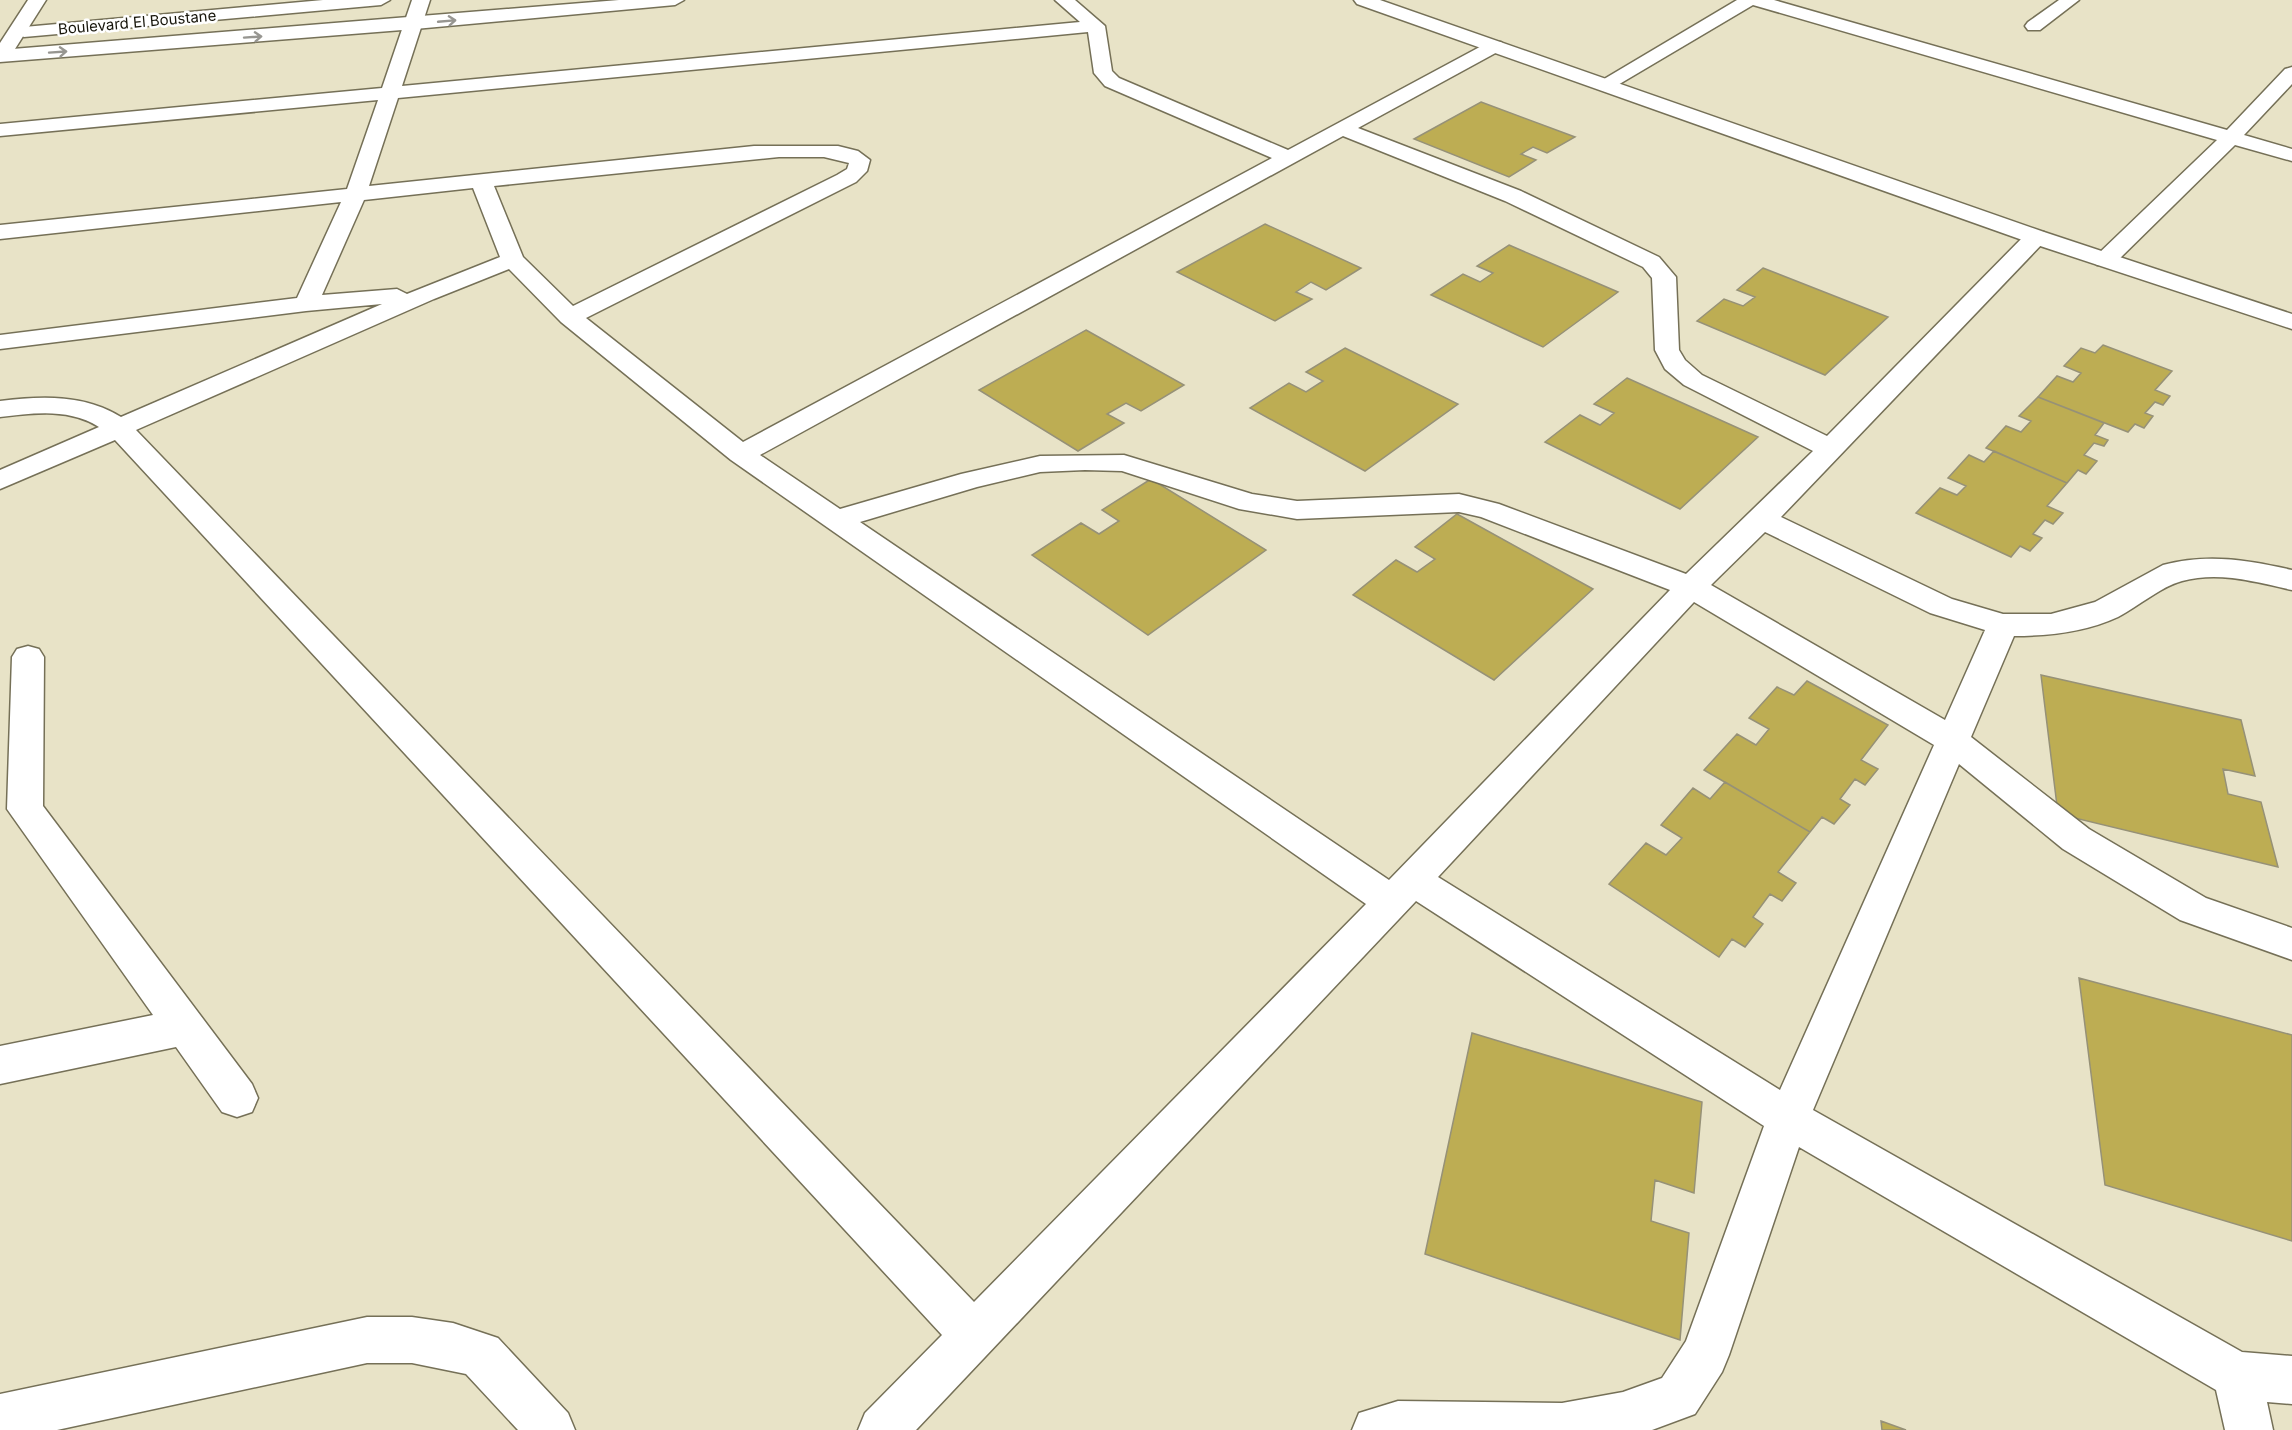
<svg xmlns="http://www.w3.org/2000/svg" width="2292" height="1430" font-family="Inter,sans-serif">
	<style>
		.building { fill: #bdad53; stroke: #969177; stroke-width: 1.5 }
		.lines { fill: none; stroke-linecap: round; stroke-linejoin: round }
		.street-casing { stroke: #757057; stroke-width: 3 }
		.secondary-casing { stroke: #757057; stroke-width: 3 }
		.street { fill: #fff; fill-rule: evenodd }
		.secondary { fill: #fff; fill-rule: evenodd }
		.oneway { stroke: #979691 }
		.labels { text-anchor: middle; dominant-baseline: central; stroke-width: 5; stroke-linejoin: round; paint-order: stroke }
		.far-street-label { font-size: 15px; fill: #17150b; stroke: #fff }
	</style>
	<rect width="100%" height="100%" fill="#e8e3c7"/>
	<!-- building -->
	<path class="building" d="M1481,102L1575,137L1547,153L1533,147L1521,154L1536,160L1509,177L1414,139Z
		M1265,224L1361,268L1326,290L1311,282L1296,292L1312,299L1275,321L1177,272Z
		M1509,245L1618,292L1543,347L1431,295L1463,274L1480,282L1493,273L1477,266Z
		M1763,268L1888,317L1825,375L1697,321L1724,299L1743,306L1755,297L1737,290Z
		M1086,330L1184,385L1141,411L1126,403L1107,414L1124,423L1078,451L979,390Z
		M2103,345L2172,371L2155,390L2170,396L2163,405L2155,402L2145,413L2153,416L2144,428L2135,424L2128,432L2038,397L2057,376L2073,382L2081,373L2064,366L2081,348L2095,353Z
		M1345,348L1458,404L1365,471L1250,408L1289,383L1306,392L1323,381L1306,372Z
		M1627,378L1758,437L1680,509L1545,442L1580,415L1600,425L1614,413L1594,404Z
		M2038,397L2104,423L2095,435L2108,440L2104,446L2094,443L2084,455L2097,461L2086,474L2078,470L2067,483L1986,448L2006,426L2021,432L2031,421L2019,416Z
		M1994,451L2067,483L2047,506L2063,513L2053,524L2045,520L2033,534L2042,538L2030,551L2020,546L2011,557L1916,513L1940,488L1957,495L1966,486L1948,478L1969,455L1984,462Z
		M1151,479L1266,550L1148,635L1032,555L1081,523L1099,534L1119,521L1102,510Z
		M1457,514L1593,589L1494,680L1353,595L1396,560L1417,572L1435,559L1415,547Z
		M2041,675L2241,720L2255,776L2223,769L2228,794L2261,802L2278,867L2058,814Z
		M1807,681L1888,725L1861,760L1878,769L1865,785L1855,779L1840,799L1850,805L1834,824L1822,817L1810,832L1704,770L1737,734L1756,745L1769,729L1749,718L1777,687L1794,695Z
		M1725,782L1810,832L1778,872L1796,883L1782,901L1770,894L1753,917L1763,924L1745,947L1732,939L1719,957L1609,884L1646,843L1666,855L1682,838L1661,825L1693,788L1710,799Z
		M2079,978L2292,1035V1241L2105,1185Z
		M1472,1033L1702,1102L1694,1193L1655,1180L1651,1221L1689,1233L1680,1340L1425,1254Z
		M1881,1421L1906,1430H1882Z"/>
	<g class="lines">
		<!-- street casing -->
		<g class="street-casing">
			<path id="street" d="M28,0H46L8,60L0,61V43Z
				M412,0H430L402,86L1080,22L1055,0H1075L1105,26L1112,71L1119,78L1288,150L1489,42H1501L1504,46L1501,50L1358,128L1521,191L1659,257L1676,277L1679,350L1685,360L1702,375L1827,436L2028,232H2044L2047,237L2044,242L1781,517L1952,599L2003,614H2051L2095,602L2163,565C2208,553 2248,560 2292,570V590C2256,582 2219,571 2182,581C2160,587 2139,606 2118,617C2086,632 2048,636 2014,636L1971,737L2089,829L2206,898L2292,928V960L2180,920L2063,849L1959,764L1813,1110L2242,1352L2292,1356V1404L2267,1402L2273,1430H2225L2216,1390L1799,1147L1729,1355L1722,1372L1695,1414L1652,1430H1352L1359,1413L1398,1401L1562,1403L1623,1392L1662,1378L1686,1341L1764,1126L1416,901L916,1430H858L865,1413L942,1335L115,440L0,489V470L99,427C69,408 34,413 0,417V401C41,396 84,394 121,417L382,304L306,311L0,349V335L297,298L341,202L0,239V225L347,189L378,100L0,136V124L382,88ZM1088,32L1094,73L1105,86L1272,158L743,442L586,318L856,182L867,171L870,160L858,151L838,146H754L369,186L398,98ZM1343,136L1505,201L1643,267L1652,278L1655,350L1665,369L1684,385L1813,451L1686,574L1499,504L1459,494L1297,501L1252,494L1124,455L1040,456L961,474L840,509L760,455ZM779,157H824L849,163L847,169L837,175L573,306L523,257L494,186ZM473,188L500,257L407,294L397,289L322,295L364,200ZM509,269L561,322L731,460L1366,904L974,1302L136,430L434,299ZM1085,470L1122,471L1239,509L1297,519L1459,512L1481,517L1670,590L1389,880L860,522L977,487L1040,472ZM1765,532L1930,613L1985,630L1945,720L1711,585ZM1694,602L1934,745L1780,1090L1438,877Z
				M1737,0H1774L2227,130L2285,69L2292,67V84L2244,135L2292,149V161L2235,145L2113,265H2097L2094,260L2097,255L2217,140L1753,5L1611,89L1604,91L1594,85Z
				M2059,0H2079L2040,30H2028L2025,26L2028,22Z
				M28,646L39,649L44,657L43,806L252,1084L258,1098L252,1112L237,1117L222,1112L176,1047L0,1084V1046L153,1015L7,809L12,657L17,649Z
				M367,1317H412L453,1323L498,1338L568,1413L575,1430H518L466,1374L412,1363H367L57,1430H0V1394Z"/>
		</g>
		<!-- secondary casing -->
		<g class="secondary-casing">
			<path id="secondary" d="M323,0H390L381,5L24,37L15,32L24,27Z
				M619,0H684L675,5L415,29L0,62V50Z
				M1354,0H1380L2044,232L2292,314V329L2028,242L1357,4Z"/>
		</g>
		<!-- street -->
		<use href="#street" class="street"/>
		<!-- secondary -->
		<use href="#secondary" class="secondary"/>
	</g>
	<!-- one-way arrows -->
	<defs><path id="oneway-shaft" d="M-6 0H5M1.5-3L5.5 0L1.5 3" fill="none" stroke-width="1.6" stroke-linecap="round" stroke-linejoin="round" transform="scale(1.5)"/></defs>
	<g class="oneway">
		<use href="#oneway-shaft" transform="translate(447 21) rotate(-5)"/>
		<use href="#oneway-shaft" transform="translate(253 37) rotate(-4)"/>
		<use href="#oneway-shaft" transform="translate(58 52) rotate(-4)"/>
	</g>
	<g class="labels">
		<!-- far-street labels -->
		<g class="far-street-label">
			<text transform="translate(137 22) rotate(-5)">Boulevard El Boustane</text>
		</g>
	</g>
</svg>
